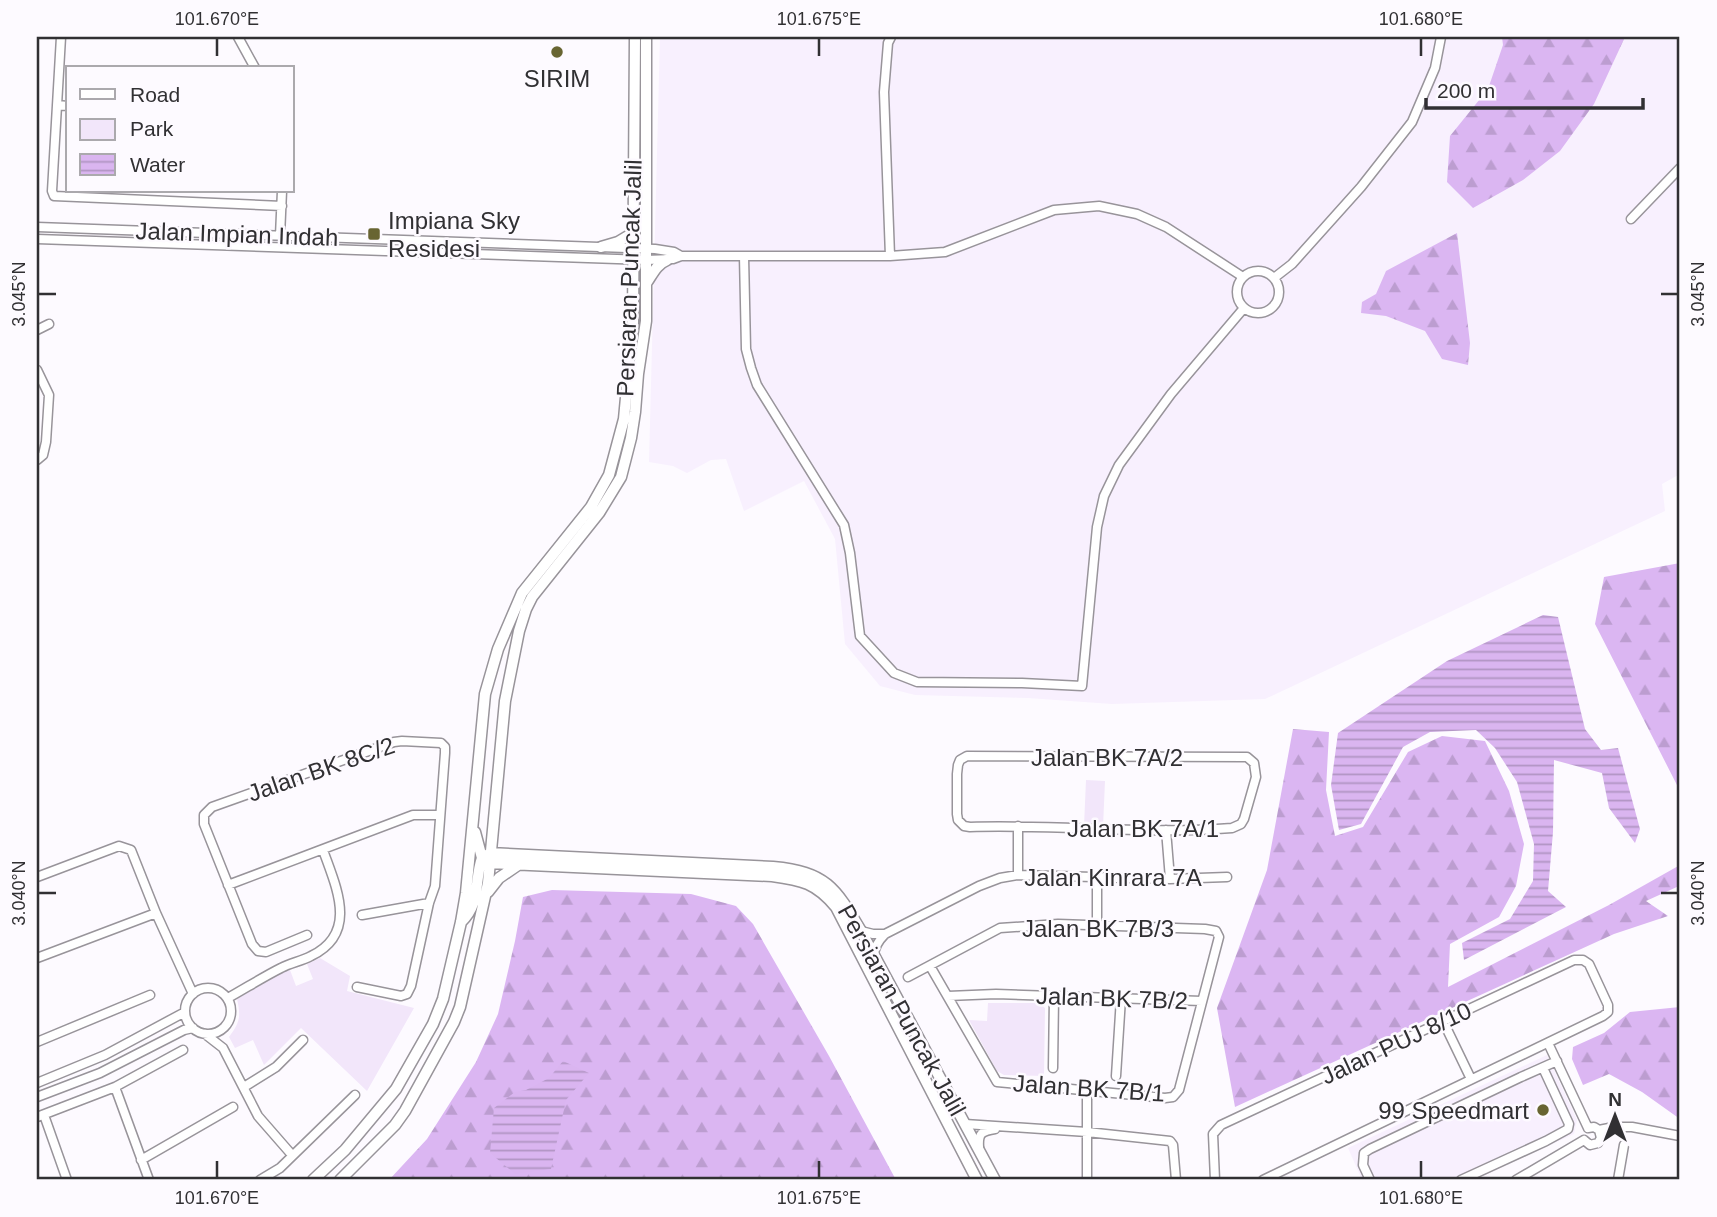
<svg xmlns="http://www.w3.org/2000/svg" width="1717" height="1217" font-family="Helvetica,sans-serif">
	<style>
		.built { fill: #f8f0fe }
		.forest { fill: url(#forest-firs) }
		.green { fill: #f2e6fa }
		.water { fill: url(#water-rules) }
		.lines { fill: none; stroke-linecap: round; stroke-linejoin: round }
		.minor-casing { stroke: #98949a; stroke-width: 11 }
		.major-casing { stroke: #98949a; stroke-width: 13 }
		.minor { stroke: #fff; stroke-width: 8 }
		.major { stroke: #fff; stroke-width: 10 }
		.ticks { fill: none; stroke: #313033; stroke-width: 2.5 }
		.poi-dot { fill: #686532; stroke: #fdfaff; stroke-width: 2.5 }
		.labels { text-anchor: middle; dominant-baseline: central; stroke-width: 5; stroke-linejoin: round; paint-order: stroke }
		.poi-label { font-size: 24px; fill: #313033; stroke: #fdfaff }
		.street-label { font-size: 24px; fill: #313033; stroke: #fdfaff }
		.neatline { fill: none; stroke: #313033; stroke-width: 2.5 }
		.ticks-label { font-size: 18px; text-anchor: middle; fill: #313033 }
	</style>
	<defs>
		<pattern id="forest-firs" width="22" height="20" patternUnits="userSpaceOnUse" patternTransform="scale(1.75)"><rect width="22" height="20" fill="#dbb6f2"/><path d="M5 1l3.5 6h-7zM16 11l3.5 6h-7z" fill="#bc9dd0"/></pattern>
		<pattern id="water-rules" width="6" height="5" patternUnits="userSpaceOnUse" patternTransform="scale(1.75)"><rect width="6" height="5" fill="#dab5f0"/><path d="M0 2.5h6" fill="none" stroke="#b194c3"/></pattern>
	</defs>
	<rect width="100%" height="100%" fill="#fdfaff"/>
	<!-- built -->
	<path class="built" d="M660,37H1680V474L1662,484L1665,511L1265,699L1112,704L1028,698L915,695L880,686L845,644L835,539L804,481L744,511L726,459L711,460L687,473L673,466L649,462Z
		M1547,1055L1577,1120L1574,1134L1474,1180H1362L1348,1148Z"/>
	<!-- forest -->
	<path class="forest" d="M1502,37H1625L1594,104L1560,151L1523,180L1473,208L1447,182L1450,136L1488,89L1503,45Z
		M1457,233L1470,343L1468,365L1442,359L1425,331L1386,316L1361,313L1362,302L1376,294L1386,271Z
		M1680,563V791L1595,624L1604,577Z
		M1293,729L1329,732L1326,790L1335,836L1363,827L1408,752L1442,736L1485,741L1509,791L1524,844L1516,886L1499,917L1450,944L1448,987L1609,905L1680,865L1679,886L1646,901L1668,916L1614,934L1235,1107L1217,1008L1267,870Z
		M552,890L691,894L736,906L753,924L829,1056L896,1180H389L427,1139L476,1062L498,1014L515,941L523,897Z
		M1680,1007V1119L1642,1092L1609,1074L1583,1085L1572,1059L1573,1047L1604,1033L1630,1012Z"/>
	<!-- green -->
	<path class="green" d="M1086,780L1105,781L1103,827L1084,826Z
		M320,958L350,976L347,991L414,1008L367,1091L301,1028L264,1065L253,1040L235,1048L229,1037C240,1022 241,1017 237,999L283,972L290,970L296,986L313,979L307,964Z
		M988,1003H1039L1045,1008L1044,1076L1004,1075L997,1071L969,1020L987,1021Z"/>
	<!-- water -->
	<path class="water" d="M1543,615L1558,617L1585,729L1601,750L1618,748L1640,829L1635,843L1609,808L1602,773L1554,760L1553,832L1548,891L1566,907L1464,960L1462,943L1510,919L1533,881L1534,844L1517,782L1495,748L1476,730L1430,732L1403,747L1361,824L1339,830L1331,785L1338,733L1447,661Z
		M563,1061L589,1073L566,1100L551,1169L515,1174L490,1153L494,1108L515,1092L526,1090L549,1078Z"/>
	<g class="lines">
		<!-- minor casing -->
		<g class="minor-casing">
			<path id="minor" d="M61,37L52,191L54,196L282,206
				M238,37L255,68
				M57,105L68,106
				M1631,219L1680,168
				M37,227L655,249L674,252L681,256
				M280,236L282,191
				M37,239L646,260L673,259L681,256H890L945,252L1054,210L1099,206L1137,214L1166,227L1243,277
				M744,256L746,349L751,368L757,385L844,525L850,553L860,636L894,673L917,682L1022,683L1082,686L1097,527L1104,496L1119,465L1171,394L1244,308
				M890,256L884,92L888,43L891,37
				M1237 292a21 21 0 1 1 42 0a21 21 0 1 1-42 0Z
				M1274,278L1292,264L1361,187L1412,122L1435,68L1441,37
				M37,330L49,324
				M37,370L49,395L46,442L43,455L37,460
				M967,756L1247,757L1254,763L1256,777L1244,819L1241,824L1232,828C1145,835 1058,824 970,827L964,826L958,820L957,814V774L958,765L960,760Z
				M1018,826V875
				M1166,830L1170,879
				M37,877L119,846L131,850L156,913L193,994
				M228,885L413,815H439
				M362,915L429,903
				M1097,926V877
				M861,931L873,934H885
				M307,935L266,952L258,951L252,944L204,824V815L212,807L394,742L402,741L441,743L445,747V753L435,886L429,903L411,986L407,994L401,996L357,987
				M874,956C874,947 879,940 885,934L979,886L1000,878L1018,875L1170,879L1227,877
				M37,958L156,913
				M908,977L1000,928L1058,924L1205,929L1216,931L1219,937L1179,1090L1173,1097L1165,1098L997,1082L930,966
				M185 1011a23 23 0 1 1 46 0a23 23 0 1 1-46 0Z
				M948,996L996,994L1202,1001
				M228,998C246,988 263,977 281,968C290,963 302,961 311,956C359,933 336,887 323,850
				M1443,1021L1471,1079
				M205,1034L223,1048L258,1116L292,1155
				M37,1042L150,995
				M1548,1043L1588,1128
				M1053,1068L1054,997
				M1116,1076L1121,998
				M37,1083L105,1055L185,1012
				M115,1087L149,1180
				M244,1087L276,1067L303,1040
				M37,1097L100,1073L184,1030L193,1028
				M44,1115L67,1180
				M37,1117L115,1087L183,1050
				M965,1124L1087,1132L1170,1141L1173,1145L1176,1180
				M1588,1128L1594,1127L1599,1130L1614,1127H1632L1680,1136
				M1584,1140L1590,1145L1598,1143L1601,1138L1599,1130
				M979,1147C978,1133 982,1131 995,1129
				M141,1160L233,1107
				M260,1180L280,1168L355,1095
				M1087,1180V1091
				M1215,1180L1213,1134L1221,1125L1574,960H1583L1589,964L1608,1005V1012L1603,1016L1263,1180
				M1370,1180L1363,1165L1364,1153L1370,1149L1521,1077L1557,1061
				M1461,1180L1546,1141L1568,1129L1569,1124L1543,1068
				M1516,1180L1584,1140
				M1618,1180L1624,1145"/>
		</g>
		<!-- major casing -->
		<g class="major-casing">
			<path id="major" d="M601,247L618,242L633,233
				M647,282C653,273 657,264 667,260
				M475,832L482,858L489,863L772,876C802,880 816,883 836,907L977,1180
				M485,857L490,853L773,867C826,872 835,887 861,931L995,1180
				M488,892L499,878L518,865
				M461,922C481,903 474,881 482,858
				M313,1180L345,1150L396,1089L433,1024L443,999L461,922L466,893L485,694L498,649L522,593L591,507L609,475L624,419L633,322L635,37
				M340,1180L395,1125L405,1111L454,1022L460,1007L488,883L505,701L519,631L526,609L532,597L599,513L621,477L631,438L635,412L638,374L646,321V37"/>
		</g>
		<!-- minor -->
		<use href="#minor" class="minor"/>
		<!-- major -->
		<use href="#major" class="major"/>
	</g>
	<!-- ticks -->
	<path class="ticks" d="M217,38V56M819,38V56M1421,38V56M38,294H56M1661,294H1678M38,893H56M1661,893H1678M217,1161V1178M819,1161V1178M1421,1161V1178"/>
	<!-- markers -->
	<g class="poi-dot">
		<circle cx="557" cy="52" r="7"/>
		<rect x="367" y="227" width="14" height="14" rx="3.5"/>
		<circle cx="1543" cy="1110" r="7"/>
	</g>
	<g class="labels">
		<!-- poi labels -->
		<g class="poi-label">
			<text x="557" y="78">SIRIM</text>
			<text x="388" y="220" text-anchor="start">Impiana Sky<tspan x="388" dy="28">Residesi</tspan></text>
			<text x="1529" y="1110" text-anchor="end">99 Speedmart</text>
		</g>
		<!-- street labels -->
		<g class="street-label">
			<text transform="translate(237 234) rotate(2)">Jalan Impian Indah</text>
			<text transform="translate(629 278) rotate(-88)">Persiaran Puncak Jalil</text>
			<text x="1107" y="757">Jalan BK 7A/2</text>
			<text transform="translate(321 769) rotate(-19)">Jalan BK 8C/2</text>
			<text x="1143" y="828">Jalan BK 7A/1</text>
			<text x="1113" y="877">Jalan Kinrara 7A</text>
			<text x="1098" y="928">Jalan BK 7B/3</text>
			<text transform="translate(1112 998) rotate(2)">Jalan BK 7B/2</text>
			<text transform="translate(902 1010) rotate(61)">Persiaran Puncak Jalil</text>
			<text transform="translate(1396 1043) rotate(-25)">Jalan PUJ 8/10</text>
			<text transform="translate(1089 1088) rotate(4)">Jalan BK 7B/1</text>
		</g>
	</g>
	<!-- border -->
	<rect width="1717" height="1217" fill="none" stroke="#fdfaff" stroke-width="77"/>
	<!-- legend -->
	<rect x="66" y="66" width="228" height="126" fill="#fdfaff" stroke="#aba9ad" stroke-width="2"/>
	<rect x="80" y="89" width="35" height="10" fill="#ffffff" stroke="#aba9ad" stroke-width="2"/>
	<text x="130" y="102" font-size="21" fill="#313033">Road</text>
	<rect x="80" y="119" width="35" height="21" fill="#f2e6fa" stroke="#aba9ad" stroke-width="2"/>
	<text x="130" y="136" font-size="21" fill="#313033">Park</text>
	<rect x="80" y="154" width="35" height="21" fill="url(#water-rules)" stroke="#aba9ad" stroke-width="2"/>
	<text x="130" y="172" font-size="21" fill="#313033">Water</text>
	<!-- north arrow -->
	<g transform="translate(1615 1116)" stroke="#fdfaff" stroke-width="5" paint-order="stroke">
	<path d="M0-5L12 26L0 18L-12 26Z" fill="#313033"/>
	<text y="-10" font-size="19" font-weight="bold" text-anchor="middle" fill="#313033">N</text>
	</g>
	<!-- scale -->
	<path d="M1426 98v10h217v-10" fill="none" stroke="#313033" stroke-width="3.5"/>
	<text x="1437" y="98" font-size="21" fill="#313033" stroke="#fdfaff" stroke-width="5" paint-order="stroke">200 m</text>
	<rect x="38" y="38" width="1640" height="1140" class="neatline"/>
	<g class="ticks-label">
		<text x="217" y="25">101.670°E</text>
		<text x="819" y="25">101.675°E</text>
		<text x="1421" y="25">101.680°E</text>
		<text transform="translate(19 294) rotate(-90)" y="6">3.045°N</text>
		<text transform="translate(1698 294) rotate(-90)" y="6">3.045°N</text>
		<text transform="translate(19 893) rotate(-90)" y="6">3.040°N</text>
		<text transform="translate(1698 893) rotate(-90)" y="6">3.040°N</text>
		<text x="217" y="1204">101.670°E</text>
		<text x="819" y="1204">101.675°E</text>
		<text x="1421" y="1204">101.680°E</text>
	</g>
</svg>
